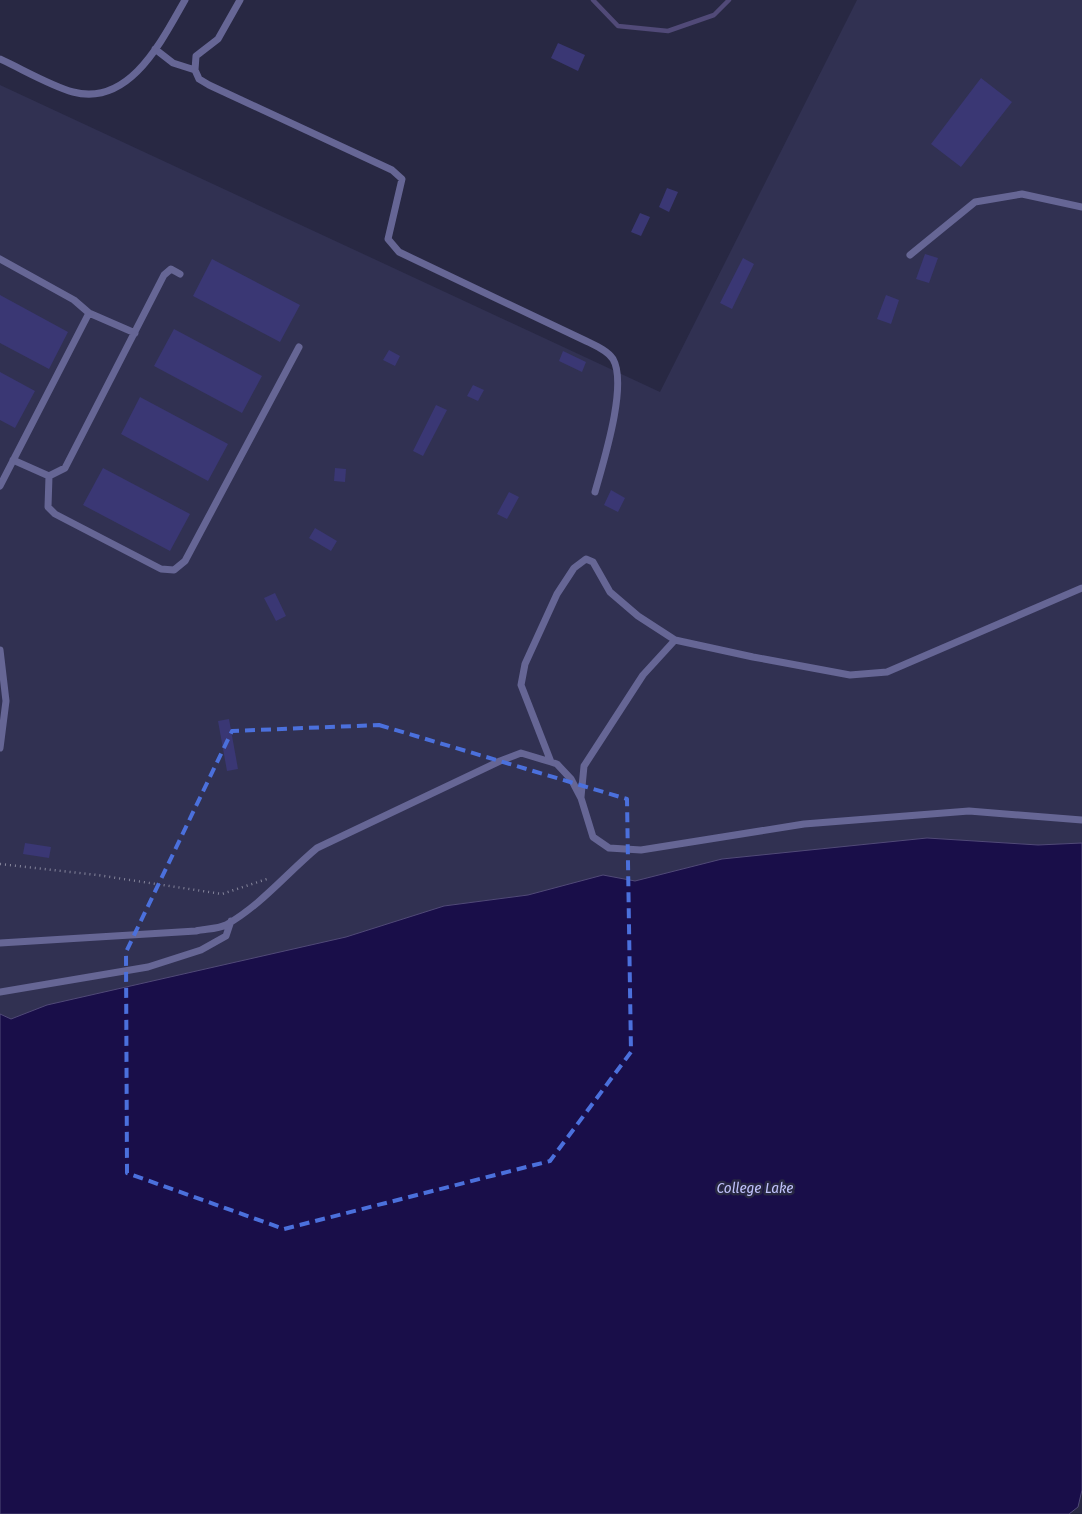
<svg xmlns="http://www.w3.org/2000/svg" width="1082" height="1514" font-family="'Fira Sans Condensed',sans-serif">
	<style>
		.built { fill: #313152 }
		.water { fill: #190e49; stroke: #514a78 }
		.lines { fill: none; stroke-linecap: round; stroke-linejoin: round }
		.stream { stroke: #514a78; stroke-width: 4.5 }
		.building { fill: #3a3774 }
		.path { stroke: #86869c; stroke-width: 2.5; stroke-dasharray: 1 4; stroke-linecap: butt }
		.service { stroke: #666695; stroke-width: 7 }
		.marked { fill: none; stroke: #4b70dc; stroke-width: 4; stroke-dasharray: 10 6; stroke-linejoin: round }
		.labels { text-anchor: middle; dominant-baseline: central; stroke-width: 5; stroke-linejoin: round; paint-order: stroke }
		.water-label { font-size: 15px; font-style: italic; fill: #c0c2fb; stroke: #282843 }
	</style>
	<rect width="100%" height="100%" fill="#282843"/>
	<!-- built -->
	<path class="built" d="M857,0H1082V843L1038,845L927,838L722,859L635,881L603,875L528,895L444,906L346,937L47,1005L11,1019L0,1014V85L660,392Z"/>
	<!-- water -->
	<path class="water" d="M927,838L1038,845L1082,843V1490L1078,1507L1069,1514H0V1014L11,1019L47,1005L346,937L444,906L528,895L603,875L635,881L722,859Z"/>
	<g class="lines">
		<!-- stream -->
		<path class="stream" d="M593,0L618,26L668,31L714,15L729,0"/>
	</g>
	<!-- building -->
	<path class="building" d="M558,43L585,55L578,71L551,58Z
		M981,78L1012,102L961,167L931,144Z
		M667,188L678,192L669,212L659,207Z
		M640,213L650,217L641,236L631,232Z
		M925,254L938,258L929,283L916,279Z
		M743,258L754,264L732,309L720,303Z
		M212,259L300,305L280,342L193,296Z
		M0,295L68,332L49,369L0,343Z
		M886,295L899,300L891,324L877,319Z
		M174,329L262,376L242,413L154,366Z
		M389,350L400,356L395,366L383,360Z
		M563,351L586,362L582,372L559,361Z
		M0,372L35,391L15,428L0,420Z
		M473,385L484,390L478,401L467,396Z
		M140,397L228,444L208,481L121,434Z
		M436,405L447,410L423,456L413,451Z
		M103,468L190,514L170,551L83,505Z
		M335,468L346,469L345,482L334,481Z
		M611,490L625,498L618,512L604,505Z
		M509,492L519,497L507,519L497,514Z
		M315,528L337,541L331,551L309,538Z
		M275,593L286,616L276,621L264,598Z
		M229,719L238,769L227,771L218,721Z
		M25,843L51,847L49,858L23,854Z"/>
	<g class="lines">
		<!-- path -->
		<path class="path" d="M0,864L97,875L222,894L267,879"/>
		<!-- service -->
		<path class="service" d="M155,49L173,63L195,70L199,79L209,85L392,170L402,179L388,239L399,252L584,340C594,345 607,350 613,359C628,385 603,463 595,492
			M0,59C22,69 51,86 73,92C130,107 162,40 185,0
			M195,70L196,56L218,39L240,0
			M910,255L975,202L1022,194L1082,207
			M0,259L74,300L89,313L0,486
			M89,313L135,333
			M13,460L49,476L48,507L55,514L161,569L174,570L185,561L299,347
			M49,476L65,468L164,275L171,269L180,274
			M1082,588L887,672L850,675L753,657L675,640L638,616L610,592L593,562L586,559L574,568L557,594L525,664L521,685L551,762L557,764L571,779L581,798L593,837L609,848L641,850L804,824L969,811L1082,820
			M0,650L6,701L0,748
			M581,797L584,766L643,675L675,640
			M0,943L196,931C204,929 218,929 226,925C261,905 286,874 317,848L500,761L521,753L551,762
			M0,992L148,967L201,950L226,936L231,921"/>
	</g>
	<!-- marked area -->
	<path class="marked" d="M379,725L627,799L631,1052L550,1161L284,1229L127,1173L126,952L232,731Z"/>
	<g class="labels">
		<!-- water labels -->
		<g class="water-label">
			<text x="755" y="1188">College Lake</text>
		</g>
	</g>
</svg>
